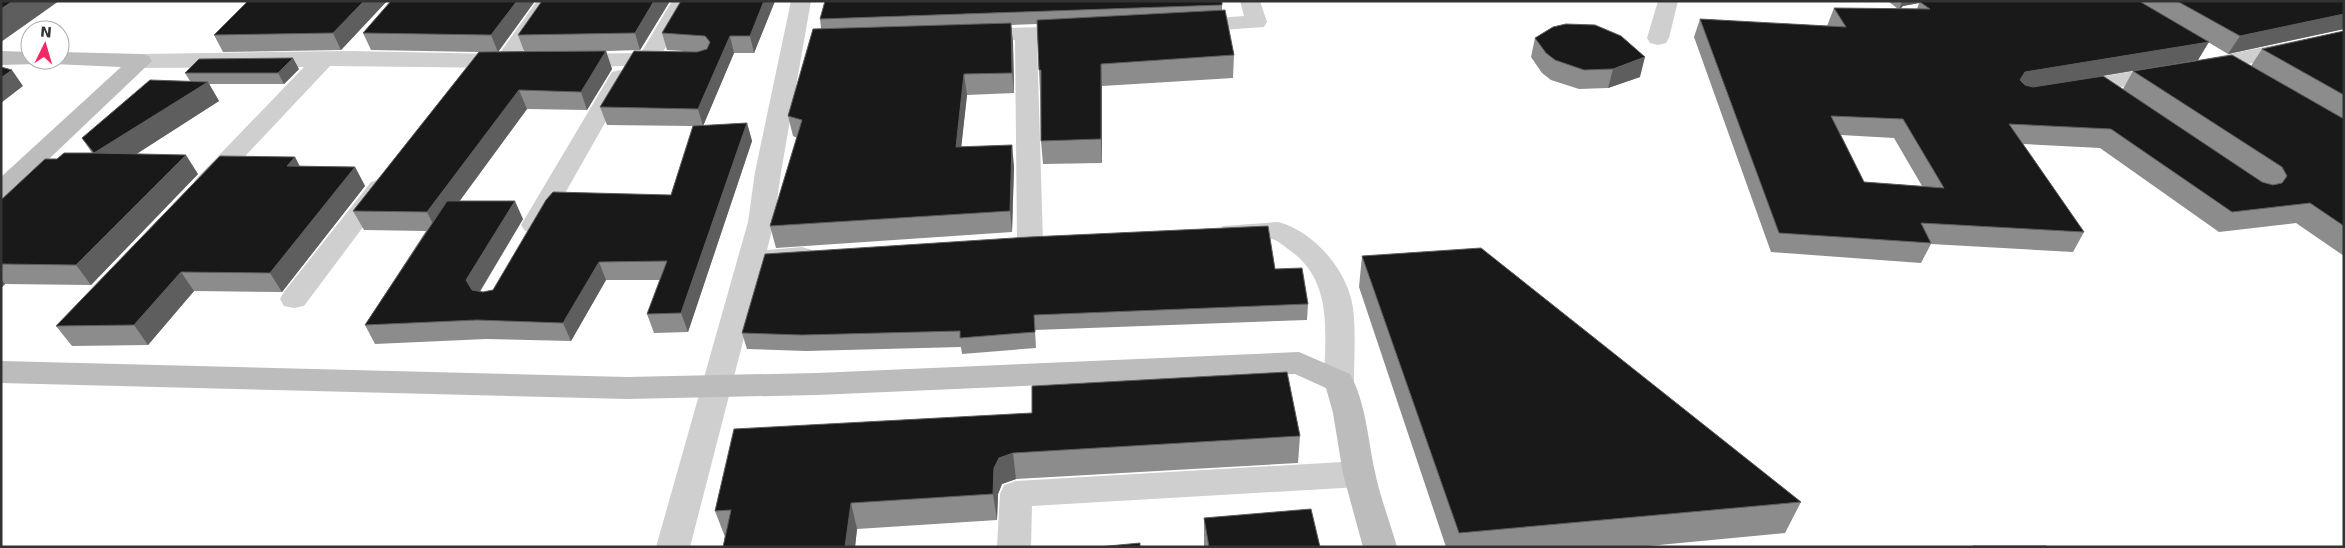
<svg xmlns="http://www.w3.org/2000/svg" width="2345" height="548" font-family="'DejaVu Sans',sans-serif">
	<style>
		.lines { fill: none; stroke-linecap: round; stroke-linejoin: round }
		.street { fill: #cfcfcf; fill-rule: evenodd }
		.secondary { fill: #bcbcbc; fill-rule: evenodd }
		.wall { fill: #8c8c8c; fill-rule: evenodd }
		.shaded-wall { fill: #5e5e5e }
		.building { fill: #191919; stroke: #5e5e5e; fill-rule: evenodd }
	</style>
	<rect width="100%" height="100%" fill="#fff"/>
	<g class="lines">
		<!-- street -->
		<path class="street" d="M537,1H558L518,58L520,61L517,66L509,68L330,66L216,187L207,190L198,187L194,182L198,177L304,67L141,68L133,66L130,61L133,56L141,54L349,51L499,54Z
			M672,1H693L663,52L672,54L675,59L672,64L572,68L564,66L561,61L564,56L572,54L641,53Z
			M791,1H811L781,172L774,222L767,250L802,247L812,250L816,256L812,262L762,268L690,547H656L748,222L755,172Z
			M1240,1H1260L1267,22L1264,27L1191,32L1183,31L1180,26L1183,21L1191,20L1244,16Z
			M1658,1H1678L1669,38L1666,43L1658,45L1650,43L1647,38Z
			M1076,26L1084,27L1087,32L1084,37L1037,40L1043,242L1039,248L1030,251L1021,248L1017,242L1015,40L976,41L968,40L965,35L968,30L976,29Z
			M2344,31V44L2205,73L2197,71L2194,66L2197,61L2205,59Z
			M2165,66L2173,68L2176,73L2173,78L2075,95L2067,93L2064,88L2067,83L2075,81Z
			M620,70L628,72L631,77L547,225L543,231L534,233L525,231L521,225L609,77L612,72Z
			M380,179L389,182L393,187L304,306L294,308L284,306L280,299L284,292L371,182Z
			M1278,222C1314,231 1348,271 1353,308C1356,332 1354,358 1354,382L1350,390L1339,393L1328,390L1324,382C1325,333 1334,280 1288,249C1284,246 1277,240 1272,239C1256,235 1239,242 1223,238L1219,232L1223,226Z
			M1359,461L1370,465L1375,474L1370,483L1359,487L1032,506L1031,547H997L1000,494L1004,485L1016,481Z"/>
		<!-- secondary -->
		<path class="secondary" d="M1,51L30,52V60H40L38,64L1,65Z
			M60,52L141,54L149,56L152,61L10,196L1,199V177L121,67L52,64L50,60H60Z
			M1299,352L1350,374C1366,403 1368,440 1375,472C1380,497 1390,522 1397,547H1363L1343,474L1333,413L1326,388L1295,374L817,395L627,399L1,383V361L627,377L817,373Z"/>
	</g>
	<!-- wall -->
	<path class="wall" d="M248,1H387L341,50L223,52L214,35Z
		M535,1L498,52L524,51L518,35L670,1L640,50L606,51L612,69L587,110L527,109L459,201L523,219L480,292H483L493,290L671,195L693,126L607,125L600,107L683,51L667,50L662,33L681,1H775L754,53H734L703,126L747,123L752,141L688,332L654,333L647,314L660,280H606L571,341L486,339L375,344L365,325L426,231L364,230L353,211L479,52L371,50L363,33Z
		M1888,1H2344V29L2228,54L2208,42L2198,60L2103,76L2123,89L2133,71L2251,66L2262,49L2344,31V256L2296,223L2219,232L2100,148L2023,144L2084,232L2073,252L1931,244L1921,263L1771,252L1694,37L1700,19L1827,26L1834,8L1898,9ZM1919,3L1917,9H1900L1903,6ZM1841,135L1894,138L1922,186L1864,182Z
		M1222,5V10L1234,55L1233,78L1102,86V163L1043,164L1041,141L1040,92L1039,70L1037,24L1011,25L1013,43L1014,93L967,95L961,146L1014,166L1012,232L776,248L770,226L797,138L793,136L788,116L821,28L820,19Z
		M1535,38L1640,77L1608,88L1579,89L1551,80L1542,73L1531,57Z
		M299,69L284,84H209L219,101L136,154L198,174L91,285L5,284L1,288V200L57,159L92,153L82,138L190,81L185,73Z
		M295,157L299,166L355,167L365,186L282,292L194,291L148,345L72,346L56,326Z
		M1362,256L1801,502L1785,533L1638,547H1446L1359,287Z
		M1275,269L1308,304L1307,320L1035,330L1036,348L962,354L961,347L806,351L747,349L742,333Z
		M1032,413L1300,436L1298,463L1016,479L1002,484L998,494L997,520L857,529L855,547H723L725,537L715,511Z
		M1204,518L1320,547H1204Z"/>
	<!-- shaded-wall -->
	<path class="shaded-wall" d="M13,1H59L1,42V9Z
		M364,1H387L341,50L333,33Z
		M517,1H535L498,52L491,35Z
		M654,1H670L640,50L635,33Z
		M764,1H775L754,53L750,36Z
		M1902,1H1928L1920,2L1919,3L1903,6L1899,10Z
		M2344,14V29L2228,54L2240,36Z
		M1011,23L1013,43L1014,93L1012,73Z
		M730,36L734,53L703,126L698,109Z
		M2209,42L2198,60L2016,90L2020,80L2025,72Z
		M606,51L612,69L587,110L581,92Z
		M1645,57L1640,77L1608,88L1613,69Z
		M293,58L299,69L284,84L278,73Z
		M1101,64L1102,86V163L1101,139Z
		M12,70L23,86L1,103V78Z
		M964,74L967,95L959,168L956,147Z
		M208,82L219,101L107,173L94,153Z
		M519,90L527,109L437,232L427,212Z
		M747,123L752,141L688,332L681,313Z
		M1012,145L1014,166L1012,232L1010,211Z
		M186,155L198,174L91,285L76,265Z
		M295,157L305,176L287,166Z
		M355,167L365,186L282,292L270,273Z
		M515,201L523,219L475,299L466,280Z
		M599,262L606,280L571,341L563,323Z
		M181,272L194,291L148,345L134,325Z
		M1,279L5,284L1,288Z
		M1013,453L1016,479L1002,484L998,494L997,520L993,494L994,468L999,458Z
		M851,503L857,529L855,547H845Z"/>
	<!-- building -->
	<path class="building" d="M1,1H13L1,9Z
		M248,1H364L333,33L214,35Z
		M391,1H517L491,35L363,33Z
		M542,1H654L635,33L518,35Z
		M681,1H764L750,36H730L698,109L600,107L634,51L697,52L707,49L710,42L705,36L662,33Z
		M825,1H1222V5L820,19Z
		M1923,1H2139L2209,42L2025,72L2020,80L2025,85L2033,87L2103,76L2262,182L2273,185L2282,183L2287,176L2282,167L2133,71L2232,55L2344,119V226L2310,203L2232,212L2111,129L2009,124L2084,232L1921,223L1931,243L1779,233L1700,19L1846,27L1834,8L1930,9L1920,2ZM1831,116L1903,119L1944,188L1864,182Z
		M2177,1H2344V14L2240,36Z
		M1225,10L1234,55L1101,64V139L1041,141V70H1039L1037,20Z
		M1011,23L1012,73L964,74L956,147L1012,145L1010,211L770,226L802,120L788,116L813,29Z
		M1566,24L1595,25L1621,36L1645,57L1613,69L1584,70L1555,60L1546,53L1535,38L1553,27Z
		M2344,31V95L2262,49Z
		M606,51L581,92L519,90L427,212L353,211L479,52Z
		M293,58L278,73H185L199,59Z
		M1,67L12,70L1,78Z
		M150,80L208,82L94,153L186,155L76,265L1,264V200L45,159H57L64,153H94L82,138Z
		M747,123L681,313L647,314L667,261L599,262L563,323L477,320L365,325L447,201H515L466,280L472,290L483,292L493,290L546,200L553,192L671,195L693,126Z
		M220,156L295,157L287,166L355,167L270,273L181,272L134,325L56,326Z
		M1268,226L1275,269L1302,268L1308,304L1034,315L1035,332L960,338V331L802,335L742,333L765,254L1029,237Z
		M1481,248L1801,502L1459,533L1362,256Z
		M1287,372L1300,436L1013,453L999,458L994,468L993,494L851,503L845,547H723L731,510L715,511L734,429L1032,413V386Z
		M1311,509L1320,547H1209L1204,518Z
		M1140,543V547H1098Z
		M1973,546H2046L2047,547H1973Z"/>
	<!-- border -->
	<rect width="2345" height="548" fill="none" stroke="#323232" stroke-width="5"/>
	<!-- north arrow -->
	<g transform="translate(45 45) rotate(5)"><circle r="24" fill="#ffffff" stroke="#adadad"/>
	<path d="M0-4L9 19L0 12L-9 19Z" fill="#f42863"/>
	<text y="-8" font-size="14" font-weight="bold" text-anchor="middle" fill="#323232">N</text>
	</g>
</svg>
